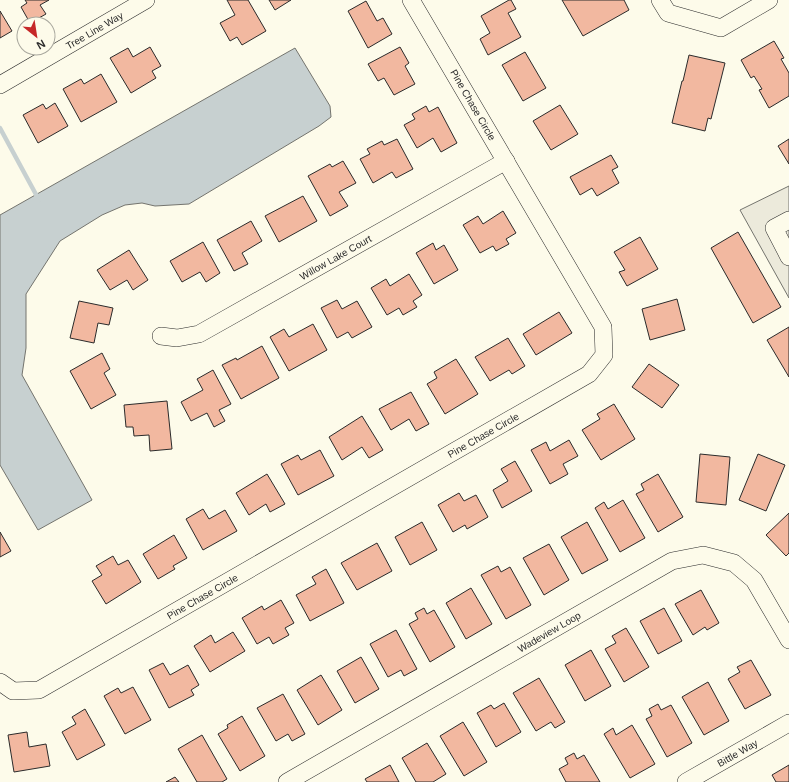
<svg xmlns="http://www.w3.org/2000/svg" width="789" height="782" font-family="Helvetica,sans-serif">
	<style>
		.parking { fill: #eceadb; stroke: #74746e }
		.water { fill: #c7d0d0; stroke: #74746e }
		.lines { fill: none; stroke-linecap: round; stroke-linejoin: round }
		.stream { stroke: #c7d0d0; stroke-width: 4.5 }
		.building { fill: #f2b8a0; stroke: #2b2b2b }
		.minor-casing { stroke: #2b2b2b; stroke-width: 18 }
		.minor { stroke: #fdfbea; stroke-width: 17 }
		.labels { text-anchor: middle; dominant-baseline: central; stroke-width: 3; stroke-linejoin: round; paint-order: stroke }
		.street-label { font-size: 10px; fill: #2b2b2b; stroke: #fdfbea }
	</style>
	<rect width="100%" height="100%" fill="#fdfbea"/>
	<!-- parking -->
	<path class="parking" d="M789,186V298L740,210Z"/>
	<!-- water -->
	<path class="water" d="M295,48L330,106L331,117L319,126L189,204L155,206L142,203L125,205L102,215L60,241L26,294V348L22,375L92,500L38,530L0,465V215Z"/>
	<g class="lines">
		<!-- stream -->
		<path class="stream" d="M0,128L39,200"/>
	</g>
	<!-- building -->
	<path class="building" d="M25,0H49L40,5L46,14L30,23L21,7L27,3Z
		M227,0H248L266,31L242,45L237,37L230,41L220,23L235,15Z
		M269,0H291L275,10Z
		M509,0H511L516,9L508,13L521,37L488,55L480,39L490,33L481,16Z
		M562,0H624L629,10L583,36Z
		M366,1L377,21L383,18L392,34L368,48L348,11Z
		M0,11L12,31L0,38Z
		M774,41L784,58L781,59L789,73V96L769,108L759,90L762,89L754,76L751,78L741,60Z
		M150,47L161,66L152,71L156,78L131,93L110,58L128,48L133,57Z
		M400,47L409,63L405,66L415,84L394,95L384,78L378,81L368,64Z
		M525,52L546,88L523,101L502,65Z
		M689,55L725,63L711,119L708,118L705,131L672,123L682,81H683Z
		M101,74L117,102L81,122L63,89L81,79L84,84Z
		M55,103L68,126L38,143L23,115L43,104L46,109Z
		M560,105L578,134L551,150L533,121Z
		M426,106L429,112L438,107L457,143L441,152L433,138L417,148L404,125L415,119L412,114Z
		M397,139L413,169L396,178L392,172L373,183L360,159L370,154L367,149L382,141L384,145Z
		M789,139V164L778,146Z
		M611,155L618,167L612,170L619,183L597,196L592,188L580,195L570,177Z
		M343,161L356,183L339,192L348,206L330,216L308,176L330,164L332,167Z
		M303,196L317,221L279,242L265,216Z
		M503,211L516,233L506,239L509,244L496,251L493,246L480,253L463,225L478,216L483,224Z
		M251,221L262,241L242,253L248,264L234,271L217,240Z
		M738,232L781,307L753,323L711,248Z
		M640,237L658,269L627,286L619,272L625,270L614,252Z
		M203,242L220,273L206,282L200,272L182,282L170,261Z
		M433,243L436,250L444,245L458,270L434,284L416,253Z
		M129,250L148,280L133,290L127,280L110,290L97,270Z
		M409,274L422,295L413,301L417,307L403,315L399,308L387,315L371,288L386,279L390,286Z
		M677,299L685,330L650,340L642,309Z
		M337,300L342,309L357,301L372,327L352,338L348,332L337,338L321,308Z
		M79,301L113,308L109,325L98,323L94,343L70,338Z
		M559,312L572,333L536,355L523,334Z
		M313,324L327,350L289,371L270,337L284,329L289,337Z
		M789,327V377L767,340Z
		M508,338L525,366L512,374L509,370L490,381L475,357Z
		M262,346L279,378L241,399L222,365L236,358L237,360Z
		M102,353L110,369L104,373L116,395L91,409L70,371Z
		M456,359L478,394L445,414L427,384L437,378L434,372Z
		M649,364L679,385L662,408L632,387Z
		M213,370L231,404L219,410L225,421L214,427L207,413L191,421L181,402L203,390L197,379Z
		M411,392L429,424L416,431L409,419L391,430L379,409Z
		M167,401L172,449L150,451L149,435L134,436L133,427H126L124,405Z
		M614,404L635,439L601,460L582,430L600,419L597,414Z
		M362,416L383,450L369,458L362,447L342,460L329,437Z
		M569,440L578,456L563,464L568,474L550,484L531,450L546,442L550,451Z
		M320,450L334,476L298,495L281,464L298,455L301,460Z
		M700,454L730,457L726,505L696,502Z
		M758,454L785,465L766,511L739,500Z
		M515,461L532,491L502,508L493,490L508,481L501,469Z
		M267,474L285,504L270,512L266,504L249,515L236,493Z
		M658,474L683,517L658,532L636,494L644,490L641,484Z
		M459,493L464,501L476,495L488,517L467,529L465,525L453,532L438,505Z
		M623,500L645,538L620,552L595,508L604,502L608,509Z
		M203,509L209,519L225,510L237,531L203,550L186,519Z
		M789,513V553L786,556L766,535Z
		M422,522L437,550L410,565L395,537Z
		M587,522L608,560L582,574L561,537Z
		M0,532L11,551L0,557Z
		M174,535L187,558L173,566L175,569L158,579L143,554Z
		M377,543L392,571L357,590L341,563Z
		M549,544L569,580L544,595L523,558Z
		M113,556L118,565L128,560L141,582L106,604L92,581L102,575L96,566Z
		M498,566L501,572L510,567L531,605L506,619L481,575Z
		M326,569L344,603L310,621L296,595L316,584L312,577Z
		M471,588L492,624L466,639L446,603Z
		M701,590L719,623L707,630L705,627L693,635L675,604Z
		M281,600L294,623L285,628L289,635L273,644L269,637L257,644L242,618L262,606L264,610Z
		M424,608L427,614L434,610L455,647L430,662L409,624L418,619L415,613Z
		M664,608L682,641L658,654L640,621Z
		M626,628L649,667L624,682L605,649L616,643L612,636Z
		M396,630L417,669L404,676L401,670L388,677L370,644Z
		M233,632L245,651L210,672L194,646L211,635L215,643Z
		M591,650L611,686L585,701L565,665Z
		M361,657L379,689L355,703L337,671Z
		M751,660L771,695L745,709L728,679L740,672L737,667Z
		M163,663L170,675L188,665L199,685L191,690L194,695L169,708L149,670Z
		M321,675L342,710L318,725L297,690Z
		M539,678L565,722L555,728L551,722L536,731L513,693Z
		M708,682L729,721L704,735L682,697Z
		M133,687L151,720L125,734L104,696L118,688L121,693Z
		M283,694L305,734L292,741L288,734L276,741L257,708Z
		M504,703L521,732L496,747L477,713L491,705L494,709Z
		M658,704L661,710L671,705L692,743L667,757L646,719L652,716L649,709Z
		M85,709L105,745L77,760L62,732L76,724L72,717Z
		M242,716L265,756L240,771L218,734L228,728L227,725Z
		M463,722L487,762L464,776L440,736Z
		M632,725L655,764L630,778L604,734L613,728L616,735Z
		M27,732L29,747L46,744L50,766L14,772L8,735Z
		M202,735L227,779L222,782H197L178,749Z
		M427,743L446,774L433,782H416L402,758Z
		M574,753L577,759L584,755L600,782H566L559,769L568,764L565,758Z
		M390,765L399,782H367L365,779Z
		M789,765V782H776L772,775Z
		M175,777L179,782H166Z"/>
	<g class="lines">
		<!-- minor casing -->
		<g class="minor-casing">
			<g id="minor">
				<path d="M660,0L668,13L721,28L769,0"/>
				<path id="s1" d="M0,85L146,0"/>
				<path d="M789,220L774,228L789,257"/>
				<path id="s2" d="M161,336L177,338L199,334L506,161"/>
				<path id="s3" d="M0,682L13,691L39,690L589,374L604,355L603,327L411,0"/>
				<path id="s4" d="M287,782L672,561L703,555L734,563L754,580L789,640"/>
				<path id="s5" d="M686,782L789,723"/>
			</g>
		</g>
		<!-- minor -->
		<use href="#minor" class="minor"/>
	</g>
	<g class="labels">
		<!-- street labels -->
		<g class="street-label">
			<text stroke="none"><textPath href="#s1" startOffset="109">Tree Line Way</textPath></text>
			<text transform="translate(473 105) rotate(60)">Pine Chase Circle</text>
			<text stroke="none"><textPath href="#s2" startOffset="195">Willow Lake Court</textPath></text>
			<text stroke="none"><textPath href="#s3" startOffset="554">Pine Chase Circle</textPath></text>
			<text stroke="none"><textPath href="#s3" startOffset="230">Pine Chase Circle</textPath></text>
			<text stroke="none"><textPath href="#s4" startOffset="302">Wadeview Loop</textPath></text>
			<text stroke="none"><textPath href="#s5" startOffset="59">Bittle Way</textPath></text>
		</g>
	</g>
	<!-- north arrow -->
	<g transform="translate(36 36) rotate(150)"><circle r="19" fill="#fdfbea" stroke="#a9a89e"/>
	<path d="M0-3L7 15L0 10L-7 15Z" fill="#c62828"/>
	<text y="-6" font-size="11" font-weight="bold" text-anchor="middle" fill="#2b2b2b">N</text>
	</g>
</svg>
